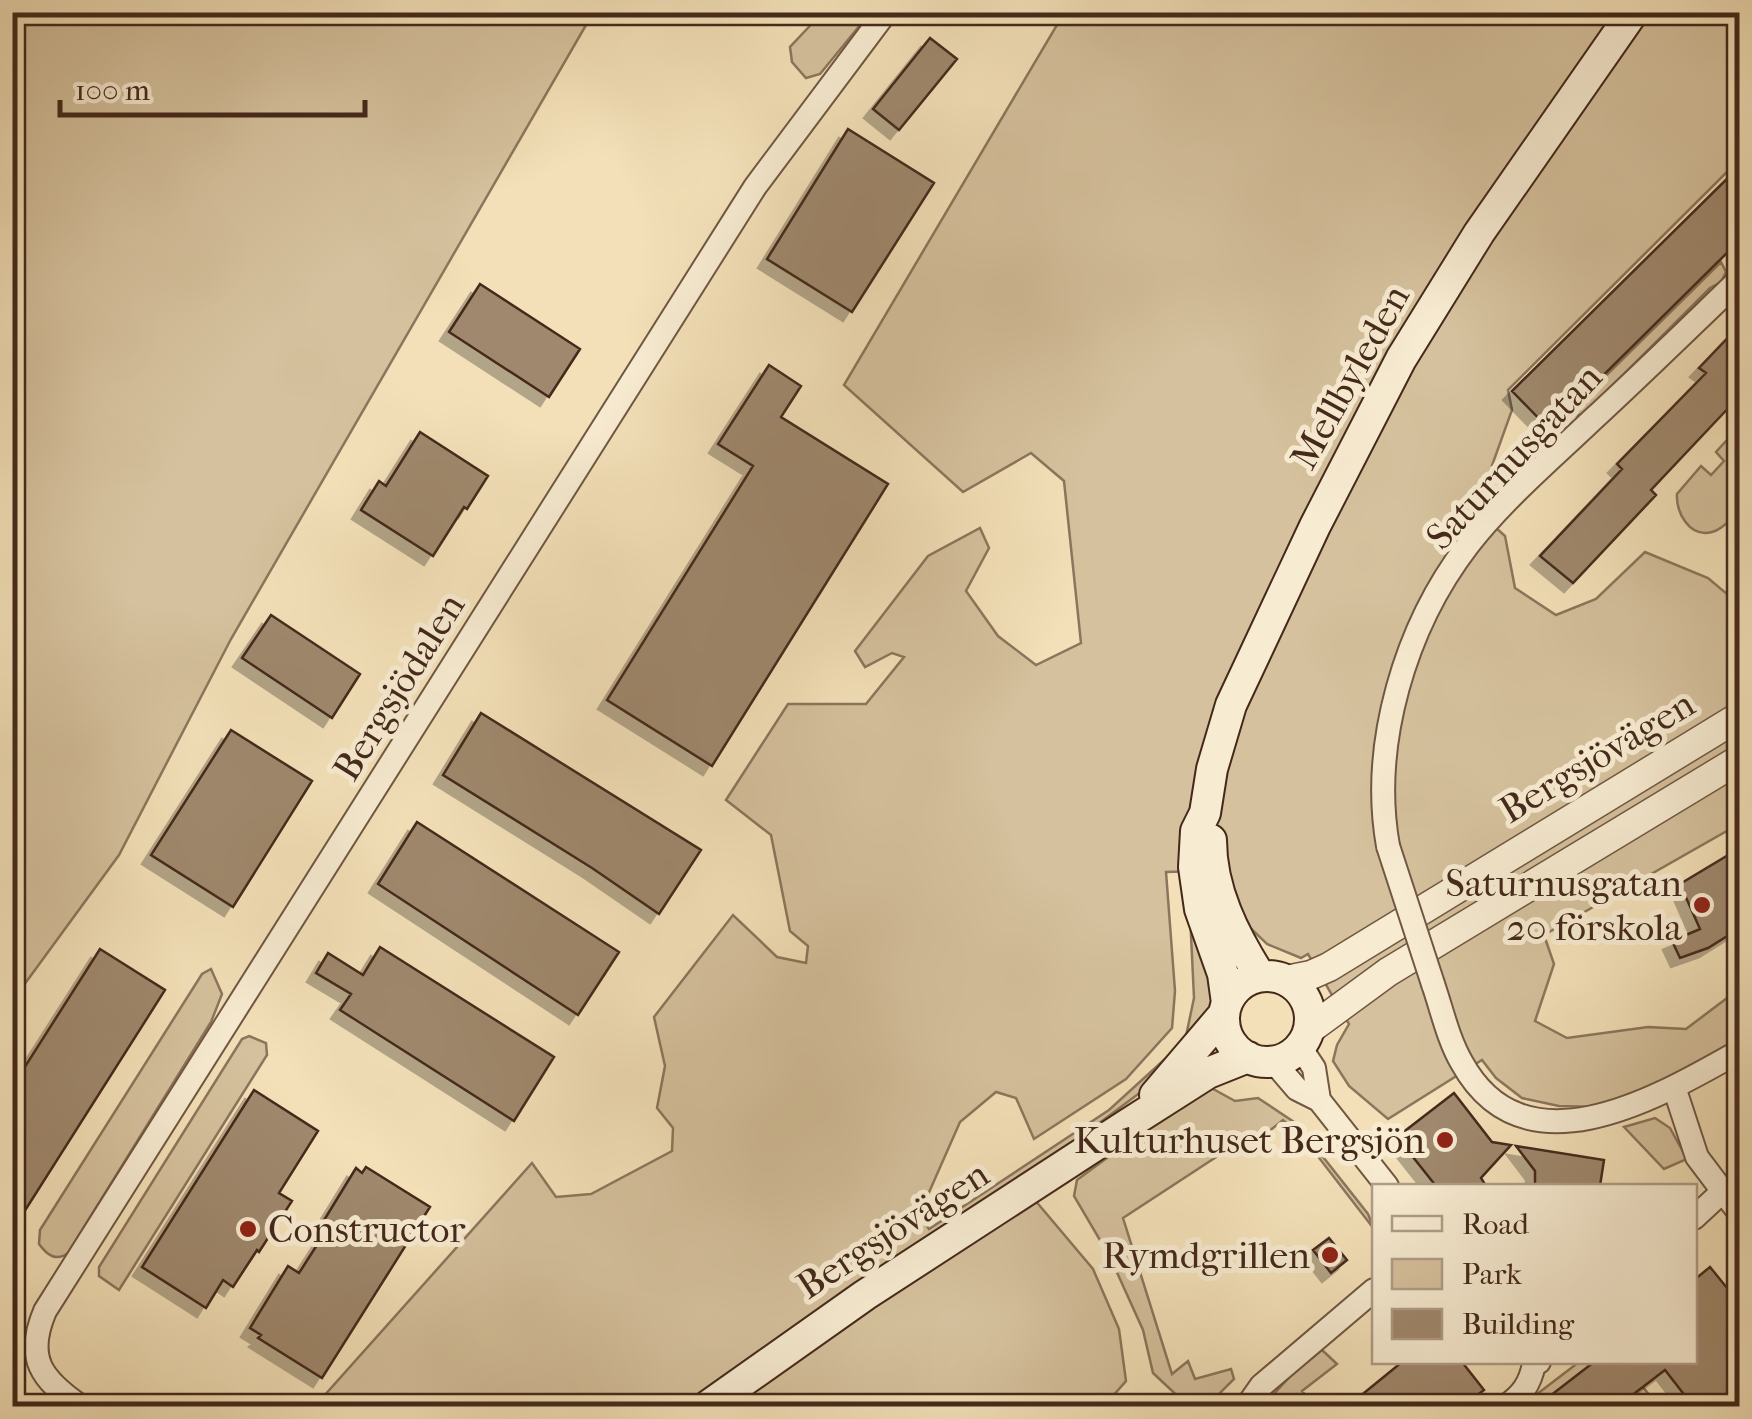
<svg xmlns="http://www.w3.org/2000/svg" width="1752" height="1419" font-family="'IM FELL French Canon',serif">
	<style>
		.green { fill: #d5c19d; stroke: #8c755c; stroke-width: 2.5 }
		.building { fill: #9f886d; stroke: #44291b; stroke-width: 2.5; filter: url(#shadow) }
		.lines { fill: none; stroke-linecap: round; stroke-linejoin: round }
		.minor-casing { stroke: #705742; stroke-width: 26 }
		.tertiary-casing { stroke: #705742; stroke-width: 31 }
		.secondary-casing { stroke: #44291b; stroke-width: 34 }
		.minor { stroke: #f7ebd1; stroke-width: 22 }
		.tertiary { stroke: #f7ebd1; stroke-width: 28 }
		.secondary { stroke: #f7ebd1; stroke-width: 30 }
		.minor-bridge-casing { stroke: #705742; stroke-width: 26; stroke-linecap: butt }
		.minor-bridge { stroke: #f7ebd1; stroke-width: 22 }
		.poi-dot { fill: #8f2418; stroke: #f7ebd1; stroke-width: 4 }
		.labels { text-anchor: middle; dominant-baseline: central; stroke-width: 10; stroke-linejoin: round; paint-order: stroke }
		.street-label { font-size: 38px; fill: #44291b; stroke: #f7ebd1 }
		.poi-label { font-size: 38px; fill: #44291b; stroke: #f7ebd1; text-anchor: end }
	</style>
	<defs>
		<filter id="shadow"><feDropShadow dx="-9" dy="9" stdDeviation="0" flood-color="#0004"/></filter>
	</defs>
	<rect width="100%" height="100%" fill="#f3e0b8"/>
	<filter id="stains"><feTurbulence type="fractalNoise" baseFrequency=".002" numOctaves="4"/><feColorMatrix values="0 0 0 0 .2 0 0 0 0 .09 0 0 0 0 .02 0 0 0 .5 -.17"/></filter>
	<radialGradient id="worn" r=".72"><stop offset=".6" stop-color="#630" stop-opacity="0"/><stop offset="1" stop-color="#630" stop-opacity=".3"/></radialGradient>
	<!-- green -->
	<path class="green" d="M13,12L593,13L231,639L119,855L13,1000Z
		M822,13H870L820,74L806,78L792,62L790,47Z
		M1064,13H1739V160L1508,390L1512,410L1476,510L1505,536L1515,588L1556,615L1596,599L1645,552L1708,578L1739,604V824L1544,935L1554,964L1535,1021L1567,1038L1648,1027L1686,1029L1739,989V1038L1663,1083L1598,1107L1559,1106L1522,1098L1496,1078L1482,1060L1388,1119L1349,1086L1333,1061L1337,1045L1349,1024L1308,954L1301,958L1267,944L1242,920L1246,966L1233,973L1201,871L1166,872L1175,991L1172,1028L1126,1079L1034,1139L1016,1098L996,1092L960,1122L919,1215L929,1229L1109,1110L1176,1049L1157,1080L1074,1142L1034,1199L1093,1269L1119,1329L1126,1381L1104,1406H315L532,1163L556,1197L591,1194L672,1151L673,1128L657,1108L665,1066L654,1017L733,915L777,957L806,963L808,946L790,931L771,835L726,800L788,704H866L904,657L892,653L865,667L855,651L928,556L980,528L989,548L966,591L998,636L1036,665L1081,643L1064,481L1031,453L963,492L844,385Z
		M1721,262L1726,272L1721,282L1710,288L1584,414L1563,418Z
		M1739,427V512C1732,518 1722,530 1712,532C1689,538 1676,512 1677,494L1701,466L1711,475L1724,461L1716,452Z
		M1189,893L1215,995L1211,1010L1186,1036L1194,998Z
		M211,969L222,994L211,1022L68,1253C56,1262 47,1255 39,1244L40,1230L202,974Z
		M249,1036L266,1043L267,1055L119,1290L99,1276V1267L242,1039Z
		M1206,1085L1235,1101L1258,1098L1297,1124L1368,1214L1374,1229L1303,1137L1283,1120L1258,1140L1253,1133L1123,1218L1172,1374L1188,1361L1195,1379L1231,1369L1234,1379L1215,1398L1197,1404L1184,1402L1153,1373L1143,1330L1110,1257L1074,1196L1077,1180Z
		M1655,1118L1670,1128L1687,1159L1664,1169L1624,1127Z
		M1322,1350L1337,1364L1302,1391L1314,1406H1263L1293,1373Z
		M1579,1362H1623L1658,1406H1526L1524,1404Z"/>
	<!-- building -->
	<path class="building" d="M930,38L957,59L899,130L873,109Z
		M848,129L934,183L852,312L767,259Z
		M1740,166V240L1549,429L1512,391Z
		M480,284L580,349L549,397L449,332Z
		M1740,325V387L1730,397L1735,401L1651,490L1656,495L1573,583L1540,556L1622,469L1617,464L1706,373L1699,368Z
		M769,365L801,386L781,417L888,484L712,766L607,700L753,466L718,444Z
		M420,432L488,476L467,509L464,507L433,556L361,510L379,481L386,486Z
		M271,615L360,674L332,718L242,658Z
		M481,713L701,850L659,914L592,868L443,775Z
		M231,730L312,781L233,907L151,855Z
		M417,822L619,952L578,1015L378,884Z
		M1740,848V928L1708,948L1680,958L1672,941L1700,929L1680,884Z
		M380,947L554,1057L514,1121L340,1010L351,994L316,973L328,953L363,975Z
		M100,949L165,990L12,1231V1087Z
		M254,1090L318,1131L279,1193L292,1201L259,1252L257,1250L233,1287L223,1280L206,1308L142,1267Z
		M1454,1093L1492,1142L1511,1145L1481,1178L1486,1186H1436L1397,1137Z
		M1516,1146L1604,1160L1600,1186H1535V1171Z
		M366,1167L430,1207L322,1378L258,1338L261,1335L250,1328L288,1266L299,1273L324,1234L318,1230L356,1168L362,1173Z
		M1329,1238L1347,1260L1331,1273L1313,1250Z
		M1710,1267L1740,1304V1406H1693L1665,1370L1618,1406H1537L1594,1362H1694V1280Z
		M1402,1362H1462L1484,1390L1463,1406H1348Z"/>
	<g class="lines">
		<!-- minor casing -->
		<g class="minor-casing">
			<path id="minor" d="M1388,846C1370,745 1405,627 1468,545C1503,500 1549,461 1591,421C1641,375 1690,327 1740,279
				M1433,984C1442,1010 1448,1039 1462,1063C1525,1177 1660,1096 1740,1051
				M1300,1047L1314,1068L1319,1100
				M1273,1061L1297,1089L1319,1100L1387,1186
				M1674,1087L1697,1157L1740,1214
				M1694,1218L1722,1192
				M80,1406C41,1379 25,1358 45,1311L755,187L886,12
				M1247,1406L1261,1386L1374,1290
				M1506,1406C1522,1395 1530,1384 1534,1364L1539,1362"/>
		</g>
		<!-- tertiary casing -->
		<g class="tertiary-casing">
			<path id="tertiary" d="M1286,980L1311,975L1329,967L1740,716
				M1309,1030L1388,972L1740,759"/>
		</g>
		<!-- secondary casing -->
		<g class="secondary-casing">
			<path id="secondary" d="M1211,840C1211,890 1234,935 1260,976
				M1224 1019a43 43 0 1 1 86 0a43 43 0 1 1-86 0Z
				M1227,1003L1223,974L1200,909L1194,867L1196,831L1205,813L1212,769L1231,705L1315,526L1401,359L1479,233L1633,12
				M1155,1095L1224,1014
				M708,1406L865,1295L1125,1126L1208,1073L1248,1057"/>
		</g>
		<!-- minor -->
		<use href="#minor" class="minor"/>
		<!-- tertiary -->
		<use href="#tertiary" class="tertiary"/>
		<!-- secondary -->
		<use href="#secondary" class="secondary"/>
		<!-- minor-bridge casing -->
		<g class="minor-bridge-casing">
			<path id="minor-bridge" d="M1388,846L1433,984"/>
		</g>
		<!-- minor-bridge -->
		<use href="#minor-bridge" class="minor-bridge"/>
	</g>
	<!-- markers -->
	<g class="poi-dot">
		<circle cx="1702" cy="905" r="10"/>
		<circle cx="1445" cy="1140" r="10"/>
		<circle cx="248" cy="1229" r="10"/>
		<circle cx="1330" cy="1255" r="10"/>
	</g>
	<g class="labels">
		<!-- street labels -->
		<g class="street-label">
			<text transform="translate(1350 377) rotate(-61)">Mellbyleden</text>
			<text transform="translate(1514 457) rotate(-47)">Saturnusgatan</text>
			<text transform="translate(399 687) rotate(-58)">Bergsjödalen</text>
			<text transform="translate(1597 757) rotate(-31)">Bergsjövägen</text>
			<text transform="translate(893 1230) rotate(-33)">Bergsjövägen</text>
		</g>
		<!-- poi labels -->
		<g class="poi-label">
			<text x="1682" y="883">Saturnusgatan<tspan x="1682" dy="44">20 förskola</tspan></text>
			<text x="1425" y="1140">Kulturhuset Bergsjön</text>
			<text x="268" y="1229" text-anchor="start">Constructor</text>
			<text x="1310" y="1255">Rymdgrillen</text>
		</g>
	</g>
	<!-- margin -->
	<rect width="1752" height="1419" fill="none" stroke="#f3e0b8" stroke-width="50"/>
	<rect x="15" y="15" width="1722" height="1389" fill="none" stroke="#44291b" stroke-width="5"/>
	<rect x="25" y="25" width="1702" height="1369" fill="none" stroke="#44291b" stroke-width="2.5"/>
	<!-- legend -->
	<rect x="1372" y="1184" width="325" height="180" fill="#f7ebd1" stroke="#af9d88" stroke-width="2.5"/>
	<rect x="1392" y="1216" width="50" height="15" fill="#f7ebd1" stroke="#af9d88" stroke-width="2.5"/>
	<text x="1462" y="1234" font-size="30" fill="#44291b">Road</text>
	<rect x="1392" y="1259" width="50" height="30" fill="#d5c19d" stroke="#af9d88" stroke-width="2.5"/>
	<text x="1462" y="1284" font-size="30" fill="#44291b">Park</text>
	<rect x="1392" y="1309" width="50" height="30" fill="#9f886d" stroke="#af9d88" stroke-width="2.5"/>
	<text x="1462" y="1334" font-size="30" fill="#44291b">Building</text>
	<!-- scale -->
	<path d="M60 100v15h305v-15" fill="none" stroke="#44291b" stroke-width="5"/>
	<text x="75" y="100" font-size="30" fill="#44291b" stroke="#f7ebd1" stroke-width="8" paint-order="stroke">100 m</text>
	<rect width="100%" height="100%" filter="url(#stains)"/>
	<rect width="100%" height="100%" fill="url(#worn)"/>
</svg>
